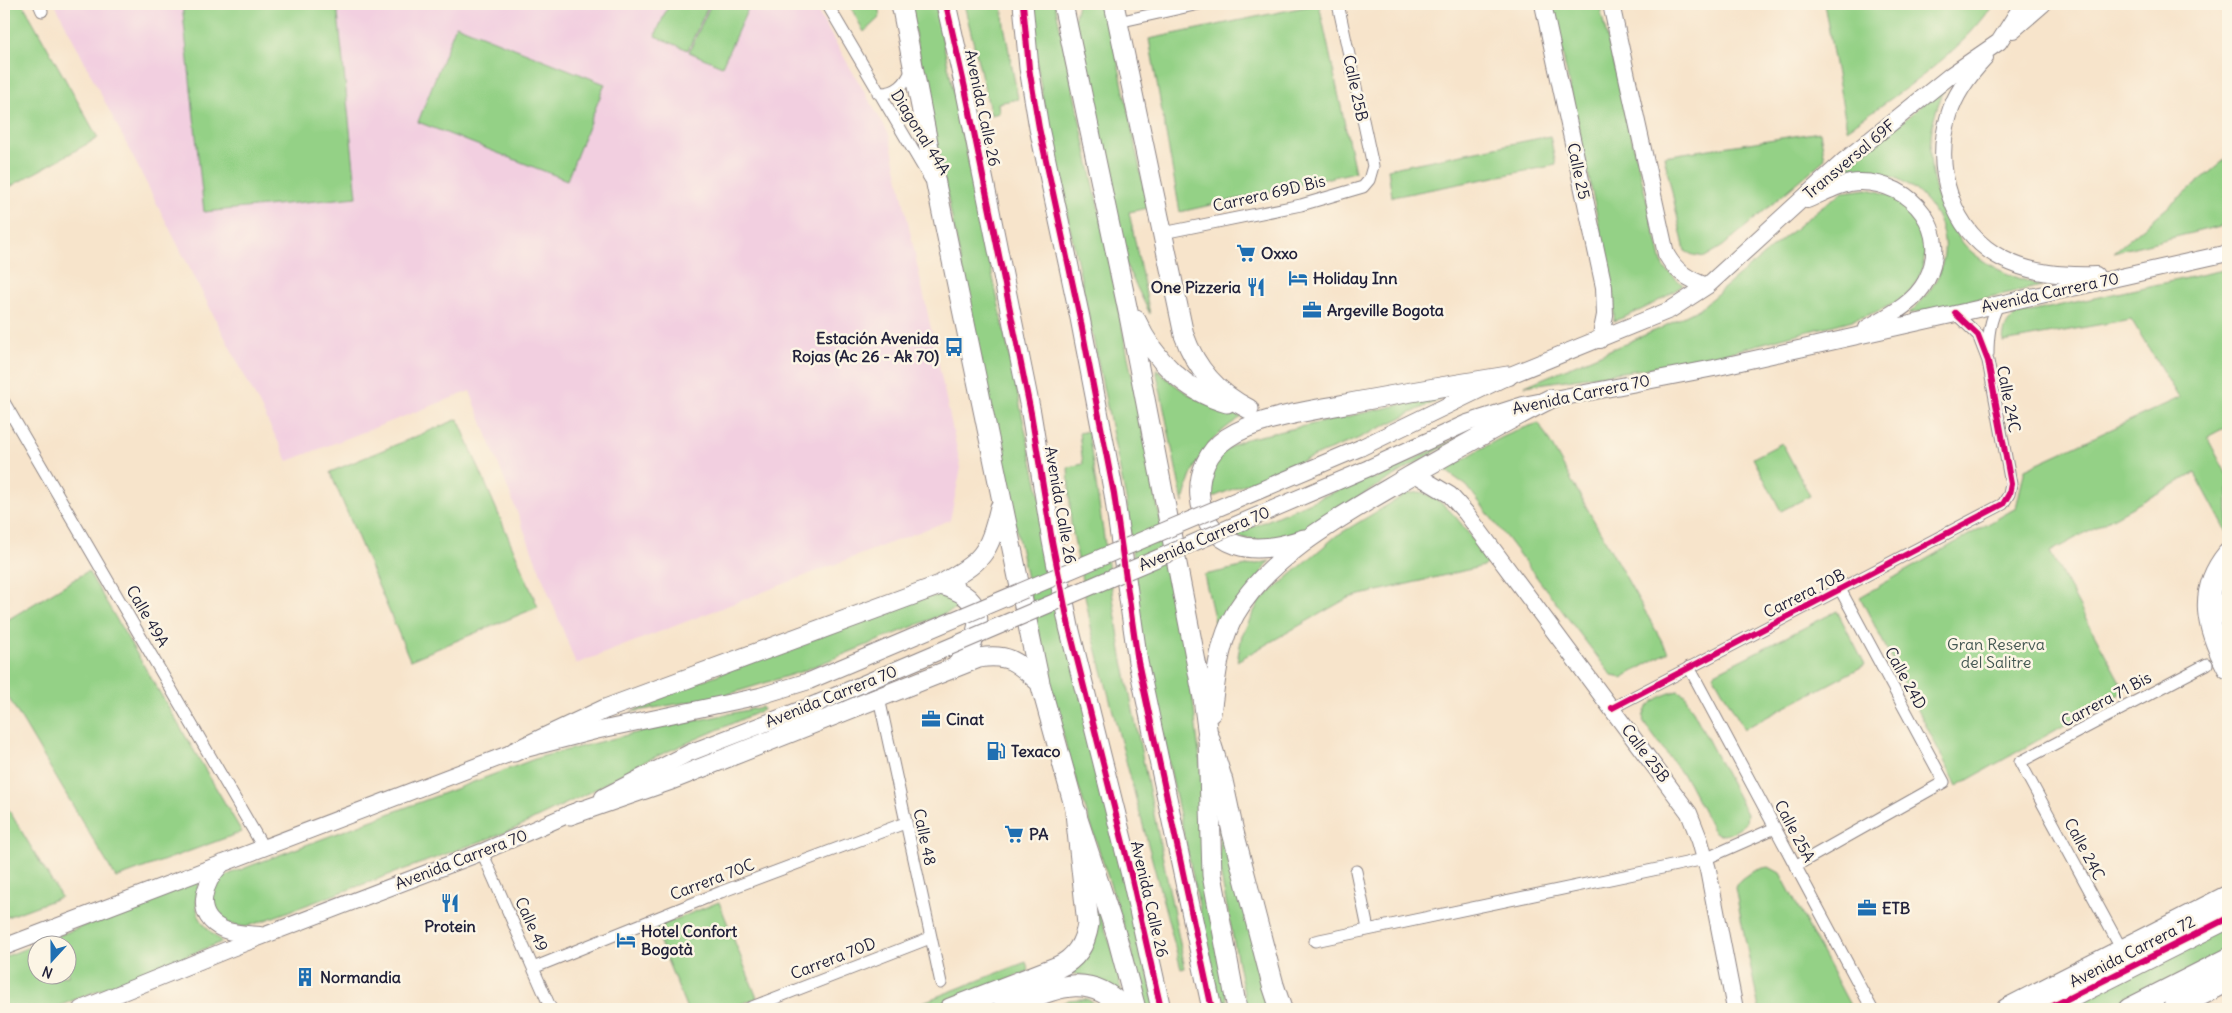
<svg xmlns="http://www.w3.org/2000/svg" width="2232" height="1013" font-family="Delius,sans-serif">
	<style>
		.built { fill: #f2cfe0 }
		.green { fill: #94d186; stroke: #5b7a60; fill-rule: evenodd }
		.lines { fill: none; stroke-linecap: round; stroke-linejoin: round }
		.street-casing { stroke: #8c8383; stroke-width: 13 }
		.secondary-casing { stroke: #8c8383; stroke-width: 18 }
		.primary-casing { stroke: #8c8383; stroke-width: 21 }
		.highway-casing { stroke: #8c8383; stroke-width: 23 }
		.street { stroke: #fff; stroke-width: 11 }
		.secondary { stroke: #fff; stroke-width: 16 }
		.primary { stroke: #fff; stroke-width: 19 }
		.highway { stroke: #fff; stroke-width: 21 }
		.secondary-bridge-casing { stroke: #8c8383; stroke-width: 18; stroke-linecap: butt }
		.secondary-bridge { stroke: #fff; stroke-width: 16 }
		.cycleway-casing { stroke: #fcf5e5; stroke-width: 9 }
		.cycleway { stroke: #d6006c; stroke-width: 6 }
		.labels { text-anchor: middle; dominant-baseline: central; stroke-width: 5; stroke-linejoin: round; paint-order: stroke }
		.street-label { font-size: 16px; fill: #22223b; stroke: #fcf5e5 }
		.poi-label { font-size: 16px; font-weight: bold; fill: #22223b; stroke: #fcf5e5; text-anchor: start }
		.park-label { font-size: 16px; fill: #445752; stroke: #fcf5e5 }
	</style>
	<rect width="100%" height="100%" fill="#fcf5e5"/>
	<filter id="ink" filterUnits="userSpaceOnUse"><feTurbulence type="fractalNoise" baseFrequency=".02" numOctaves="2"/><feDisplacementMap in="SourceGraphic" scale="10" xChannelSelector="R" yChannelSelector="G"/><feConvolveMatrix kernelMatrix="1 2 1 2 8 2 1 2 1" color-interpolation-filters="sRGB"/></filter>
	<filter id="wash" filterUnits="userSpaceOnUse"><feTurbulence type="fractalNoise" baseFrequency=".0096" numOctaves="4" result="noise"/><feDisplacementMap in="SourceGraphic" scale="20" xChannelSelector="R" yChannelSelector="G"/><feGaussianBlur stdDeviation="1.12" result="paint"/><feColorMatrix in="noise" values="0 0 0 0 0 0 0 0 0 0 0 0 0 0 0 0 0 1.4 0 .05"/><feComposite in="paint" operator="in"/></filter>
	<g filter="url(#wash)">
		<rect width="100%" height="100%" fill="#f7e4cb"/>
		<!-- built -->
		<path class="built" d="M55,4H813L889,134L961,468L950,520L576,664L470,391L288,461Z"/>
		<!-- green -->
		<path class="green" d="M4,4H23L98,138L4,190Z
			M182,4H337L357,197L204,212Z
			M669,4H709L688,50L655,36Z
			M711,4H750L722,66L689,52Z
			M849,4H878L880,17L864,32Z
			M909,4H935L1028,443L1156,1009H1145L1130,945L1069,758L1042,649L983,373Z
			M964,4H1002L1004,25L1018,99L998,103L999,113L991,115Z
			M1029,4H1055L1100,215L1189,665L1228,1009H1221L1140,627L1127,504L1080,274L1048,128L1032,35Z
			M1078,4H1106L1148,208L1129,212L1150,314L1125,263L1073,25Z
			M1319,4L1355,172L1180,212L1149,39Z
			M1552,4H1599L1663,267L1683,285C1661,301 1639,312 1614,321V295Z
			M1824,4H1994C1957,57 1899,93 1847,129Z
			M456,25L605,84L567,180L418,122Z
			M1945,86C1941,98 1935,111 1933,123C1926,159 1932,191 1950,223C1956,234 1963,245 1973,253C1993,270 2017,278 2042,286L1908,314C1926,299 1942,277 1944,253C1948,218 1918,182 1884,174C1870,171 1853,173 1839,174Z
			M1820,132L1825,159L1723,246L1705,257L1693,255L1685,251L1664,156Z
			M1550,136L1556,165L1392,197L1388,169Z
			M2228,157V224L2114,252Z
			M1867,189C1892,194 1909,201 1920,225C1930,246 1924,283 1904,297C1873,318 1836,324 1801,333C1768,341 1735,352 1702,359C1643,370 1584,377 1525,386L1659,329L1699,309L1821,207L1843,192Z
			M2228,269V426L2207,437L2228,477V534L2195,473L2050,552L2125,691L1957,786L1860,597L2016,508L2025,469L2179,398L2131,319L2003,342C2004,330 2005,322 2016,315Z
			M1156,369C1182,393 1208,407 1242,417C1208,437 1191,464 1183,503Z
			M1453,393L1357,439L1208,499C1211,466 1213,453 1246,439Z
			M458,419L538,607L410,660L330,472Z
			M1539,423L1668,652L1622,678L1612,676L1467,486L1446,471C1475,451 1505,433 1539,423Z
			M1088,431L1121,651L1185,968L1181,969L1092,632L1071,523L1068,467L1083,464L1079,433Z
			M1465,434L1301,531L1268,542L1231,536L1371,476L1375,479Z
			M1782,443L1810,496L1781,511L1753,458Z
			M1421,492C1453,503 1469,536 1488,562L1484,566L1348,598L1237,661L1242,635L1259,602L1336,536L1406,494Z
			M1270,561L1218,634L1204,575Z
			M88,571L242,832L116,878L4,690V622Z
			M942,595H953L964,606L800,672L723,696L631,712L687,686L924,598Z
			M1837,611L1865,665L1744,729L1713,674Z
			M1678,691L1684,694L1747,814L1746,823C1737,831 1723,841 1713,830L1688,782L1644,723C1639,706 1664,693 1678,691Z
			M762,707L763,710L639,764L590,792L512,830L246,927C240,926 232,925 227,923C208,915 204,891 221,879C229,873 241,870 250,866L540,757L631,734Z
			M1218,778L1272,1009H1247L1220,871Z
			M4,802L61,897L4,918Z
			M1769,867L1780,873L1852,1009H1759L1735,888C1738,877 1758,868 1769,867Z
			M200,880C191,910 198,922 222,942L51,1009H4V957ZM38,946H68V976H38Z
			M1095,901L1114,954L1123,999L1086,976L1069,973C1097,955 1097,931 1095,901Z
			M719,902L757,998L727,1009H687L654,928Z
			M2228,925V950L2113,1009H2060Z
			M1026,962L1029,971L935,1009H905Z
			M1078,999H1087L1094,1003L1095,1009H1049L1069,1000Z"/>
	</g>
	<g filter="url(#ink)">
		<g class="lines">
			<!-- street casing -->
			<g class="street-casing">
				<path id="street" d="M39,4L42,11
					M827,4L930,179
					M1118,22L1199,4
					M878,93C897,94 906,84 913,67
					M1163,233L1301,205L1363,187L1369,180L1373,166L1338,4
					M1988,354C1988,335 1990,320 1999,303
					M4,402L263,847
					M1689,667L1872,1009
					M879,698L941,983
					M1612,708L2003,504L2009,494L2011,484L1988,361L1978,335L1955,313
					M482,852L551,1009
					M1795,866L1944,782L1840,589
					M1356,871L1368,929
					M1315,941L1705,859L1775,828
					M2122,950L2020,762L2207,664
					M533,968L721,892L905,823
					M747,1009L930,938"/>
			</g>
			<!-- secondary casing -->
			<g class="secondary-casing">
				<path id="secondary" d="M1543,4L1604,287L1605,315L1600,340
					M1611,4L1666,254C1676,272 1688,279 1707,286
					M2013,30L2043,4
					M1985,58C1970,74 1955,94 1949,115C1933,169 1951,232 2003,259C2032,274 2064,276 2096,275
					M1807,200C1824,193 1842,182 1860,182C1913,182 1952,232 1926,281C1914,304 1888,316 1867,328
					M1360,448L1508,376L1670,310L1707,286L1845,160L1951,75L1999,42L2023,4
					M1369,468L1467,423L1523,405L1714,368L2228,253
					M1415,474L1450,495L1466,513L1689,813L1700,841L1708,870L1735,1009
					M603,797L689,753L818,703
					M223,863C204,882 191,916 225,930C236,934 249,934 260,935
					M4,947L514,752L595,731L760,696L809,681
					M81,1009L229,949L482,852L581,809"/>
			</g>
			<!-- primary casing -->
			<g class="primary-casing">
				<path id="primary" d="M901,4L937,189L1040,683L1076,813L1117,937L1136,1009
					M946,4L965,88L1031,413L1052,541L1069,627L1132,879L1161,1009
					M1023,4L1029,68L1039,128L1080,318L1114,494L1138,662L1212,1009
					M1063,4L1129,316L1203,698L1208,736L1212,875L1237,1009
					M1114,4L1184,335C1196,369 1217,393 1249,409
					M1136,320C1154,360 1185,391 1227,403
					M1304,539C1283,546 1258,552 1237,545C1190,529 1188,464 1227,438C1257,418 1305,412 1340,405C1396,394 1452,385 1508,376
					M940,585C991,597 984,634 956,666
					M1211,713C1216,679 1218,644 1235,614C1271,552 1351,511 1410,476C1456,450 1502,423 1550,399
					M514,752L605,709L940,585C983,560 988,556 1000,507
					M570,815L671,780L979,658C1010,653 1018,663 1040,683"/>
			</g>
			<!-- highway casing -->
			<g class="highway-casing">
				<path id="highway" d="M2228,554C2197,592 2207,628 2228,668
					M2228,601V615
					M1208,736L1222,781L1233,832L1273,985L1281,1009
					M950,1009L1058,967C1076,959 1085,944 1088,924L1076,813
					M1003,1009C1047,993 1085,966 1124,1009
					M2007,1009L2228,896
					M2047,1009L2228,918
					M2129,1009L2228,959
					M2173,1009L2228,981"/>
			</g>
			<!-- street -->
			<use href="#street" class="street"/>
			<!-- secondary -->
			<use href="#secondary" class="secondary"/>
			<!-- primary -->
			<use href="#primary" class="primary"/>
			<!-- highway -->
			<use href="#highway" class="highway"/>
			<!-- secondary-bridge casing -->
			<g class="secondary-bridge-casing">
				<path id="secondary-bridge" d="M809,681L1360,448
					M818,703L1369,468"/>
			</g>
			<!-- secondary-bridge -->
			<use href="#secondary-bridge" class="secondary-bridge"/>
			<!-- cycleway casing -->
			<g class="cycleway-casing">
				<path id="cycleway" d="M946,4L965,88L1031,413L1052,541L1069,627L1132,879L1161,1009
					M1023,4L1029,68L1039,128L1080,318L1114,494L1138,662L1212,1009
					M1612,708L2003,504L2009,494L2011,484L1988,361L1978,335L1955,313
					M2047,1009L2228,918"/>
			</g>
			<!-- cycleway -->
			<use href="#cycleway" class="cycleway"/>
		</g>
	</g>
	<!-- icons -->
	<defs>
		<g id="supermarket-bare" transform="scale(1.5)"><path d="M-6-5.5h2.5l.6 2H6L4.5 2H-2.5L-4.4-4H-6ZM-1.5 3.2a1.3 1.3 0 1 0 .1 0ZM3 3.2a1.3 1.3 0 1 0 .1 0Z" fill="#1f6fb2" stroke="#fcf5e5" stroke-width="2.5" paint-order="stroke"/></g>
		<g id="hotel-bare" transform="scale(1.5)"><path d="M-6-4.5h1.5V1H6V5H4.5V3h-9V5H-6ZM-4 0a1.8 1.8 0 1 1 3.6 0ZM.5 0V-2.5h3Q6-2.5 6 0Z" fill="#1f6fb2" stroke="#fcf5e5" stroke-width="2.5" paint-order="stroke"/></g>
		<g id="restaurant-bare" transform="scale(1.5)"><path d="M-5-6h1v4h1v-4h1v4h1v-4h1v5L-1.5 .5V6h-2V.5L-5-1ZM5-6V6H3V1.5H1.5Q1.5-4 5-6Z" fill="#1f6fb2" stroke="#fcf5e5" stroke-width="2.5" paint-order="stroke"/></g>
		<g id="office-bare" transform="scale(1.5)"><path d="M-6-3h4V-5.5h4V-3h4V5H-6ZM-1-4.5V-3h2v-1.5ZM-6 0V1H6V0Z" fill="#1f6fb2" stroke="#fcf5e5" stroke-width="2.5" paint-order="stroke"/></g>
		<g id="bus-bare" transform="scale(1.5)"><path d="M-5-6H5V4H4V6H2V4H-2V6H-4V4H-5ZM-3.5-4V0h7V-4ZM-3.5 1.2v1.5H-2V1.2ZM2 1.2v1.5H3.5V1.2Z" fill="#1f6fb2" stroke="#fcf5e5" stroke-width="2.5" paint-order="stroke"/></g>
		<g id="fuel-bare" transform="scale(1.5)"><path d="M-5.5-6h7V0h2V4h1.3V-2.5L3-4.5l.8-.8L6-3V5H2.5V1h-1V6h-7ZM-4.2-4.7v3.2H.2V-4.7Z" fill="#1f6fb2" stroke="#fcf5e5" stroke-width="2.5" paint-order="stroke"/></g>
		<g id="building-bare" transform="scale(1.5)"><path d="M-4-6H4V6H1V3H-1V6H-4ZM-2.5-4.3h1.7v1.8h-1.7ZM.8-4.3h1.7v1.8H.8ZM-2.5-1h1.7V.8h-1.7ZM.8-1h1.7V.8H.8Z" fill="#1f6fb2" stroke="#fcf5e5" stroke-width="2.5" paint-order="stroke"/></g>
	</defs>
	<g fill-rule="evenodd">
		<use href="#supermarket-bare" x="1246" y="253"/>
		<use href="#hotel-bare" x="1298" y="278"/>
		<use href="#restaurant-bare" x="1256" y="287"/>
		<use href="#office-bare" x="1312" y="310"/>
		<use href="#bus-bare" x="954" y="347"/>
		<use href="#office-bare" x="931" y="719"/>
		<use href="#fuel-bare" x="996" y="751"/>
		<use href="#supermarket-bare" x="1014" y="834"/>
		<use href="#restaurant-bare" x="450" y="903"/>
		<use href="#office-bare" x="1867" y="908"/>
		<use href="#hotel-bare" x="626" y="940"/>
		<use href="#building-bare" x="305" y="977"/>
	</g>
	<g class="labels">
		<!-- street labels -->
		<g class="street-label">
			<text transform="translate(1356 88) rotate(78)">Calle 25B</text>
			<text transform="translate(983 108) rotate(78)">Avenida Calle 26</text>
			<text transform="translate(921 132) rotate(58)">Diagonal 44A</text>
			<text transform="translate(1849 159) rotate(-40)">Transversal 69F</text>
			<text transform="translate(1579 171) rotate(78)">Calle 25</text>
			<text transform="translate(1269 193) rotate(-13)">Carrera 69D Bis</text>
			<text transform="translate(2050 292) rotate(-12)">Avenida Carrera 70</text>
			<text transform="translate(1581 394) rotate(-12)">Avenida Carrera 70</text>
			<text transform="translate(2009 399) rotate(79)">Calle 24C</text>
			<text transform="translate(1061 505) rotate(80)">Avenida Calle 26</text>
			<text transform="translate(1204 538) rotate(-23)">Avenida Carrera 70</text>
			<text transform="translate(1804 593) rotate(-27)">Carrera 70B</text>
			<text transform="translate(148 616) rotate(60)">Calle 49A</text>
			<text transform="translate(1906 678) rotate(61)">Calle 24D</text>
			<text transform="translate(831 696) rotate(-22)">Avenida Carrera 70</text>
			<text transform="translate(2106 699) rotate(-28)">Carrera 71 Bis</text>
			<text transform="translate(1646 753) rotate(53)">Calle 25B</text>
			<text transform="translate(1795 831) rotate(62)">Calle 25A</text>
			<text transform="translate(925 837) rotate(78)">Calle 48</text>
			<text transform="translate(2085 849) rotate(62)">Calle 24C</text>
			<text transform="translate(461 859) rotate(-21)">Avenida Carrera 70</text>
			<text transform="translate(712 879) rotate(-21)">Carrera 70C</text>
			<text transform="translate(1150 899) rotate(77)">Avenida Calle 26</text>
			<text transform="translate(532 924) rotate(66)">Calle 49</text>
			<text transform="translate(2132 951) rotate(-27)">Avenida Carrera 72</text>
			<text transform="translate(833 958) rotate(-21)">Carrera 70D</text>
		</g>
		<!-- poi labels -->
		<g class="poi-label">
			<text x="1261" y="253">Oxxo</text>
			<text x="1313" y="278">Holiday Inn</text>
			<text x="1241" y="287" text-anchor="end">One Pizzeria</text>
			<text x="1327" y="310">Argeville Bogota</text>
			<text x="939" y="338" text-anchor="end">Estación Avenida<tspan x="939" dy="18">Rojas (Ac 26 - Ak 70)</tspan></text>
			<text x="946" y="719">Cinat</text>
			<text x="1011" y="751">Texaco</text>
			<text x="1029" y="834">PA</text>
			<text x="1882" y="908">ETB</text>
			<text x="450" y="926" text-anchor="middle">Protein</text>
			<text x="641" y="931">Hotel Confort<tspan x="641" dy="18">Bogotà</tspan></text>
			<text x="320" y="977">Normandia</text>
		</g>
		<!-- park labels -->
		<g class="park-label">
			<text x="1996" y="644">Gran Reserva<tspan x="1996" dy="18">del Salitre</tspan></text>
		</g>
	</g>
	<!-- margin -->
	<rect width="2232" height="1013" fill="none" stroke="#fcf5e5" stroke-width="20"/>
	<!-- north arrow -->
	<g transform="translate(52 960) rotate(201)"><circle r="24" fill="#fcf5e5" stroke="#a5a1a1"/>
	<path d="M0-4L9 19L0 12L-9 19Z" fill="#1f6fb2"/>
	<text y="-8" font-size="14" font-weight="bold" text-anchor="middle" fill="#22223b">N</text>
	</g>
</svg>
